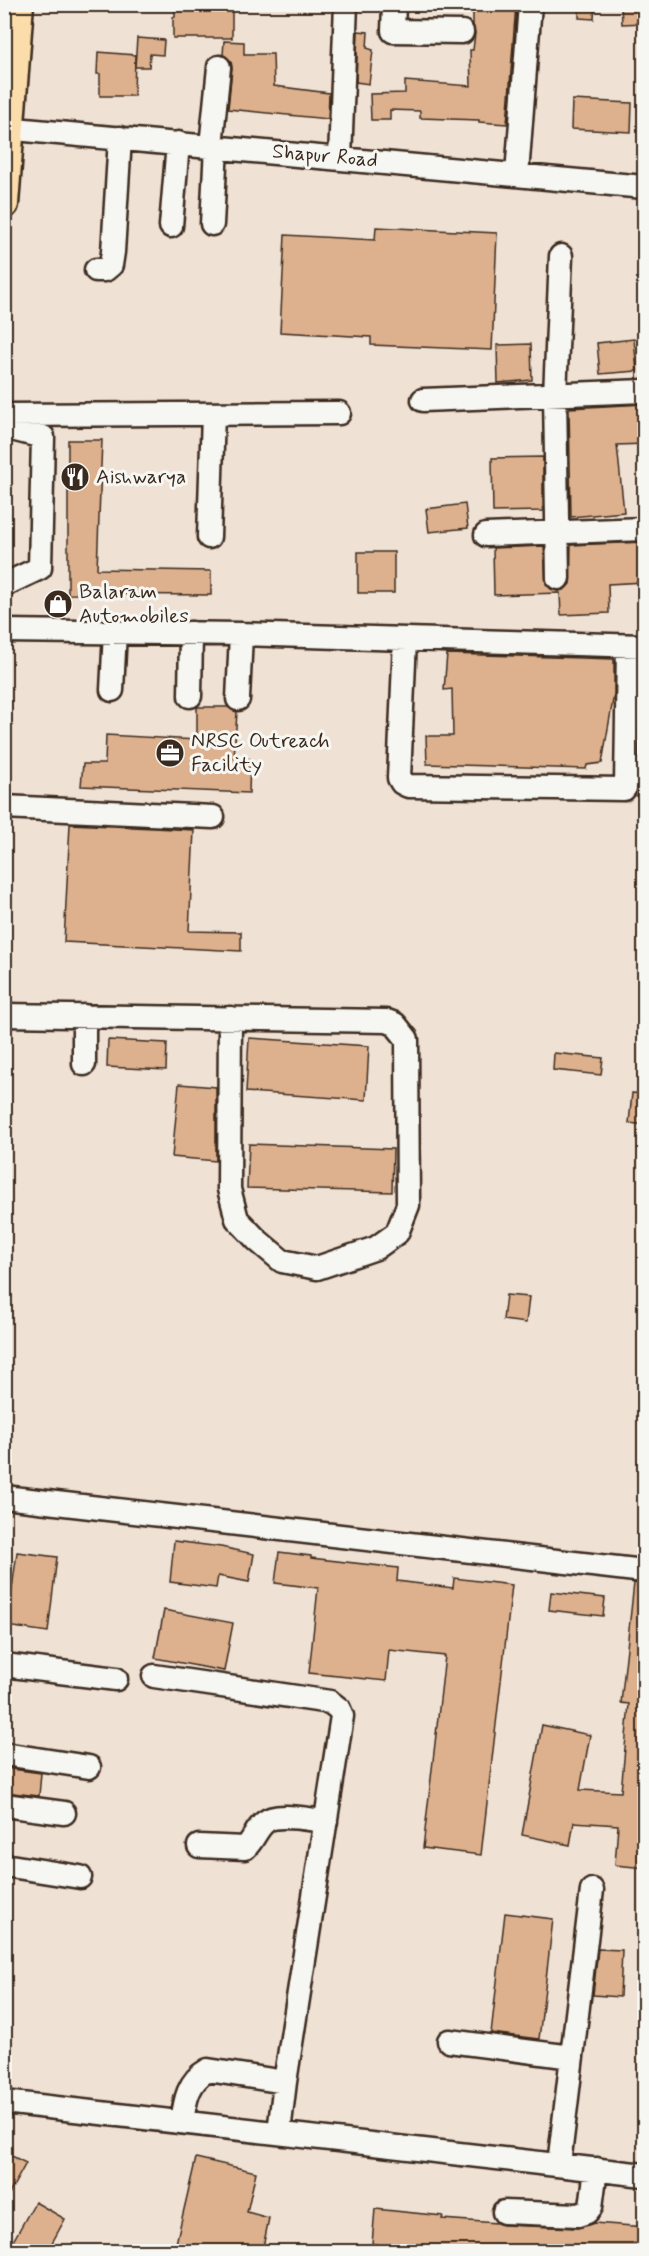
<svg xmlns="http://www.w3.org/2000/svg" width="649" height="2256" font-family="Mynerve,sans-serif">
	<style>
		.built { fill: #efe1d4 }
		.building { fill: #deb18e; stroke: #3b2a1e; stroke-width: 1.5 }
		.lines { fill: none; stroke-linecap: round; stroke-linejoin: round }
		.minor-casing { stroke: #3b2a1e; stroke-width: 27 }
		.major-casing { stroke: #3b2a1e; stroke-width: 33 }
		.minor { stroke: #f6f6f2; stroke-width: 22 }
		.major { stroke: #faddab; stroke-width: 28 }
		.labels { text-anchor: middle; dominant-baseline: central; stroke-width: 6; stroke-linejoin: round; paint-order: stroke }
		.street-label { font-size: 21px; fill: #3b2a1e; stroke: #f6f6f2 }
		.poi-label { font-size: 21px; fill: #3b2a1e; stroke: #f6f6f2; text-anchor: start }
	</style>
	<rect width="100%" height="100%" fill="#f6f6f2"/>
	<filter id="ink" filterUnits="userSpaceOnUse"><feTurbulence type="fractalNoise" baseFrequency=".0167" numOctaves="2"/><feDisplacementMap in="SourceGraphic" scale="12" xChannelSelector="R" yChannelSelector="G"/><feConvolveMatrix kernelMatrix="1 2 1 2 8 2 1 2 1" color-interpolation-filters="sRGB"/></filter>
	<g filter="url(#ink)">
		<!-- built -->
		<path class="built" d="M5,5H644V2251H5Z"/>
		<!-- building -->
		<path class="building" d="M175,4H232V38H173V17H175Z
			M516,4L507,124L479,122V120L420,118V111L390,110V120H371L370,94L405,93V81L471,86L470,50H473L475,33L473,25V5Z
			M579,4H595L594,19L579,18Z
			M621,4H645V23L622,24Z
			M358,31L368,32L367,48L373,50L369,84L356,82Z
			M137,38L164,40L163,55L150,54L149,67H135Z
			M224,41L244,42V54H273L274,86L329,93L328,119L228,109L232,68L231,61L223,55Z
			M98,52L135,55L134,96H100V74H97Z
			M572,100L632,103L631,132L571,129Z
			M376,227L497,233L492,350L371,345V337L280,332L285,235L375,240Z
			M634,339L637,371L600,374L597,343Z
			M531,344L532,380L498,383L497,345Z
			M645,404V444L617,445L624,512L571,517L569,408Z
			M68,440H102L97,569L211,571V595L68,594Z
			M543,457V511L493,512L492,458Z
			M465,504L468,528L429,532L426,509Z
			M645,542V582L608,584L609,613L561,615L560,593L494,595L493,548L544,546L546,584L551,589L559,591L565,589L570,584L571,545Z
			M358,552H394V593H358Z
			M447,654L614,659V694L602,763L587,765L586,769L427,764L426,736H453L452,689L444,690Z
			M197,707H228L237,712L234,758L250,759L249,793L81,786L83,764H105L106,735L197,740Z
			M70,824L194,830L189,931L241,932V951L64,942Z
			M249,1038L369,1046L366,1100L246,1092Z
			M108,1040L167,1043L166,1070L107,1067Z
			M554,1053L603,1058L601,1075L553,1070Z
			M179,1084L216,1087V1161L172,1157Z
			M632,1093L645,1094V1125L629,1123Z
			M249,1144L393,1149L392,1192L247,1188Z
			M506,1295L529,1297L526,1323L503,1320Z
			M174,1541L221,1547L254,1554L249,1582L218,1576L216,1588L170,1582Z
			M17,1552L57,1557L48,1632L7,1626Z
			M279,1552L311,1556V1558L398,1568L397,1581L453,1588L454,1578L512,1585L481,1855L423,1848L445,1656L389,1650L386,1681L309,1673L318,1588L275,1583Z
			M634,1583L645,1584V1868L615,1865L618,1825L574,1822L570,1845L522,1835L542,1725L590,1735L580,1790L621,1792L629,1704L621,1703Z
			M551,1592L605,1598L603,1616L549,1610Z
			M164,1610L233,1623L224,1671L155,1658Z
			M4,1768L41,1773L39,1796L4,1792Z
			M505,1913L553,1919L539,2039L491,2033Z
			M598,1949L622,1950L620,1997L593,1995Z
			M4,2152L26,2163L4,2203Z
			M196,2158L256,2172L247,2212L269,2218L262,2252H174Z
			M35,2202L65,2219L47,2252H7Z
			M375,2209L443,2216L442,2219L497,2223L503,2225L577,2228L594,2223L645,2227V2252H375L376,2244H372Z"/>
		<g class="lines">
			<!-- minor casing -->
			<g class="minor-casing">
				<path id="minor" d="M394,4L393,31L462,32
					M4,128L644,187
					M211,146L219,67
					M340,158L346,4
					M517,174L530,4
					M212,224L216,147
					M171,226L178,143
					M96,270H105L111,265L113,252L120,138
					M423,400L644,391
					M4,415L339,413
					M4,427L43,437L40,568L4,585
					M486,535L644,529
					M209,537L213,414
					M558,578L555,395L561,256
					M4,631L241,634L644,646
					M405,639L399,778L402,783L408,786L624,789L626,786L628,646
					M112,690L115,632
					M190,696L191,633
					M238,699L241,634
					M4,807L213,817
					M4,1015L387,1021L395,1024L407,1039L408,1205L397,1233L376,1248L317,1268L282,1261L257,1240L237,1219L229,1189L230,1018
					M84,1064V1016
					M4,1497L644,1571
					M4,1665L116,1679
					M154,1676L330,1702L339,1709L342,1716L285,2082L279,2132
					M4,1754L89,1767
					M4,1805L64,1813
					M199,1846L245,1848C254,1840 256,1829 265,1822C276,1812 311,1820 326,1821
					M4,1865L80,1877
					M449,2041L572,2057
					M4,2102L644,2175
					M182,2122C185,2100 188,2081 208,2070L285,2082
					M559,2164L592,1890
					M504,2212L578,2215L587,2212L591,2207L596,2169"/>
			</g>
			<!-- major casing -->
			<g class="major-casing">
				<path id="major" d="M4,204L19,4"/>
			</g>
			<!-- minor -->
			<use href="#minor" class="minor"/>
			<!-- major -->
			<use href="#major" class="major"/>
		</g>
	</g>
	<!-- icons -->
	<defs>
		<g id="restaurant-disc" transform="scale(1.5)"><circle r="9.5" fill="#3b2a1e" stroke="#f6f6f2"/><path d="M-5-6h1v4h1v-4h1v4h1v-4h1v5L-1.5 .5V6h-2V.5L-5-1ZM5-6V6H3V1.5H1.5Q1.5-4 5-6Z" fill="#fff"/></g>
		<g id="shop-disc" transform="scale(1.5)"><circle r="9.5" fill="#3b2a1e" stroke="#f6f6f2"/><path d="M-5-2.5h2.3a2.7 3.5 0 0 1 5.4 0H5L5.5 6h-11ZM-1.5-2.5h3a1.5 2.3 0 0 0-3 0Z" fill="#fff"/></g>
		<g id="office-disc" transform="scale(1.5)"><circle r="9.5" fill="#3b2a1e" stroke="#f6f6f2"/><path d="M-6-3h4V-5.5h4V-3h4V5H-6ZM-1-4.5V-3h2v-1.5ZM-6 0V1H6V0Z" fill="#fff"/></g>
	</defs>
	<g fill-rule="evenodd">
		<use href="#restaurant-disc" x="75" y="477"/>
		<use href="#shop-disc" x="58" y="604"/>
		<use href="#office-disc" x="170" y="753"/>
	</g>
	<g class="labels">
		<!-- street labels -->
		<g class="street-label">
			<text transform="translate(325 156) rotate(5)">Shapur Road</text>
		</g>
		<!-- poi labels -->
		<g class="poi-label">
			<text x="96" y="477">Aishwarya</text>
			<text x="79" y="592">Balaram<tspan x="79" dy="24">Automobiles</tspan></text>
			<text x="191" y="741">NRSC Outreach<tspan x="191" dy="24">Facility</tspan></text>
		</g>
	</g>
	<!-- margin -->
	<rect width="649" height="2256" fill="none" stroke="#f6f6f2" stroke-width="24"/>
	<rect x="12" y="12" width="625" height="2232" fill="none" stroke="#3b2a1e" stroke-width="2" filter="url(#ink)"/>
</svg>
